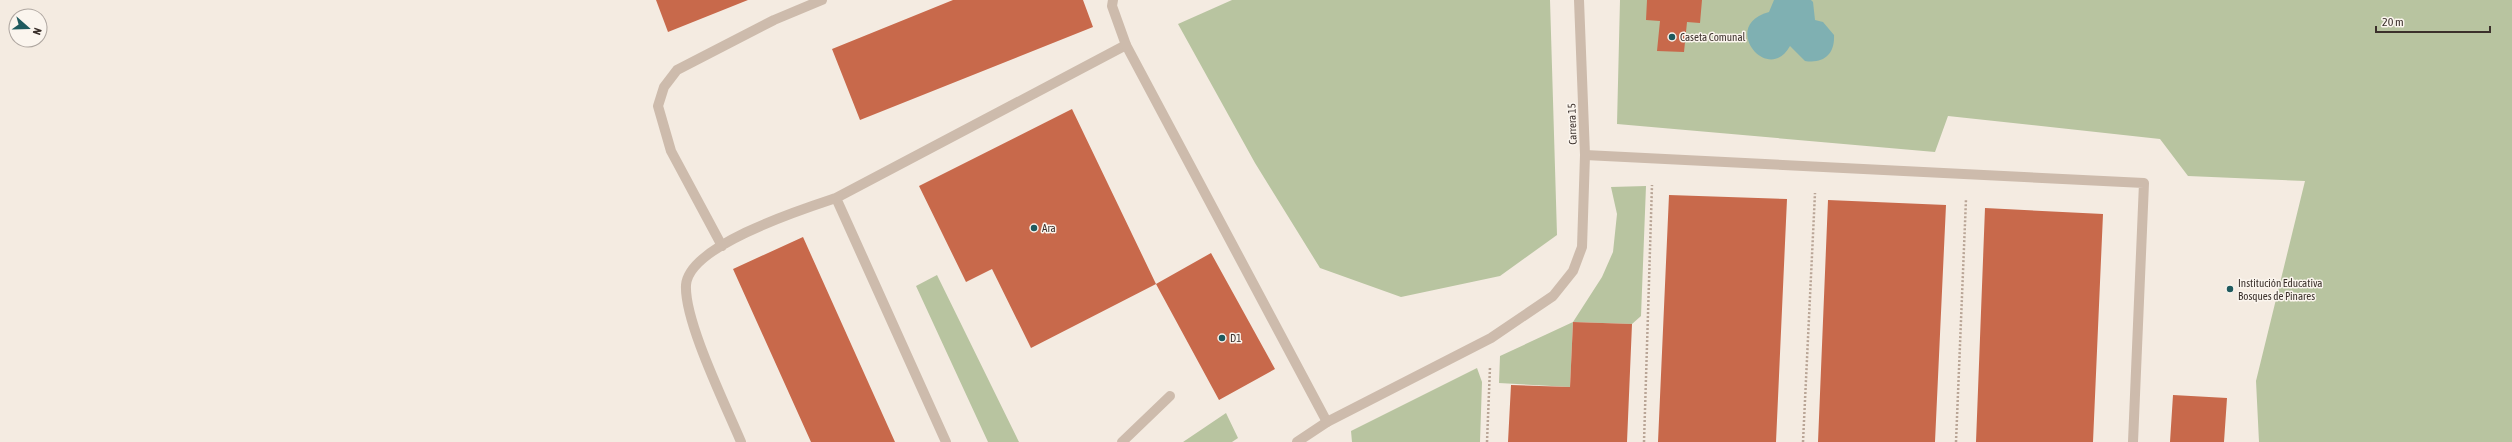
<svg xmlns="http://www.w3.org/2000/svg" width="2512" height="442" font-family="'Asap Condensed',sans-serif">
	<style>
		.green { fill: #b8c4a0 }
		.water { fill: #7fb0b2 }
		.building { fill: #c8694b }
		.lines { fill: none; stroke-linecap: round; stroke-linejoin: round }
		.path { stroke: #b9a596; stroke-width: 2.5; stroke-dasharray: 2 2; stroke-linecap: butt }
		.service { stroke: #cdbbac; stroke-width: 10 }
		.minor { stroke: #cdbbac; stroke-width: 10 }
		.tertiary { stroke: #cdbbac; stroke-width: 10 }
		.poi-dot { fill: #1f5a5e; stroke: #fbf5ee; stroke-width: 1.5 }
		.labels { text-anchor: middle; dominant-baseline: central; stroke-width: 3; stroke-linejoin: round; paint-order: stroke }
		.poi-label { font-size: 11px; fill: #3b302b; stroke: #fbf5ee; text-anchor: start }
		.street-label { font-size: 11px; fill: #3b302b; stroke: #fbf5ee }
	</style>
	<rect width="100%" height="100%" fill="#f4ebe1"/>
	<!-- green -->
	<path class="green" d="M1232,0H1550L1557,235L1500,276L1401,297L1320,268L1255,163L1178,24Z
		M1620,0H2512V442H2259L2256,381L2305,181L2188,176L2160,139L1948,116L1935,152L1617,124Z
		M1646,186L1641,316L1632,324L1573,322L1570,387L1499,383L1500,356L1573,322L1602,277L1613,252L1617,214L1611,187Z
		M937,275L1019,442H988L916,286Z
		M1477,368L1482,382L1480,442H1352L1351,431Z
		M1226,413L1238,438L1232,442H1183Z"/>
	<!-- water -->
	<path class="water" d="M1774,0H1811L1813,2L1815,20L1823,22L1834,35C1835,54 1824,64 1805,61L1790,46C1768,86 1719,25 1769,12Z"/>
	<!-- building -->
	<path class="building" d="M656,0H748L668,32Z
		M953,0H1083L1093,27L860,120L832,49Z
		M1647,0H1702L1700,23L1687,22L1684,52L1657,51L1660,21L1646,20Z
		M1072,109L1156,284L1031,348L992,269L966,282L919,186Z
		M1669,195L1787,199L1776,442H1658Z
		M1828,200L1946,205L1935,442H1818Z
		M1985,208L2103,214L2093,442H1976Z
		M803,237L895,442H811L733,269Z
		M1211,253L1275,369L1219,400L1156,284Z
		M1573,322L1632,324L1627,442H1508L1511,385L1570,387Z
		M2173,395L2227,398L2224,442H2170Z"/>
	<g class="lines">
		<!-- path -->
		<path class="path" d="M1487,442L1490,367
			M1644,442L1652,185
			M1803,442L1815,193
			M1956,442L1966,199"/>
		<!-- service -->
		<path class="service" d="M722,246L671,151L658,106L664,87L677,70L774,20L822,0
			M741,442C726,406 684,321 686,285C689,245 803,209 836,198
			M946,442L836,198L1126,45
			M1122,442L1170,396"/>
		<!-- minor -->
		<path class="minor" d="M1113,0L1112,6L1126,45L1327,422
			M1585,155L2144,183L2133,442"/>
		<!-- tertiary -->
		<path class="tertiary" d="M1297,442L1327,422L1491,338L1553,296L1573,271L1582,247L1585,155L1579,0"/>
	</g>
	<!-- markers -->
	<g class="poi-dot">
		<circle cx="1672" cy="37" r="4"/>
		<circle cx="1034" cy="228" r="4"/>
		<circle cx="2230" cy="289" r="4"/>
		<circle cx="1222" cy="338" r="4"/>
	</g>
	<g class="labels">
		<!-- poi labels -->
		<g class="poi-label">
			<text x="1680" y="37">Caseta Comunal</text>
			<text x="1042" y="228">Ara</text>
			<text x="2238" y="283">Institución Educativa<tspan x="2238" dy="13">Bosques de Pinares</tspan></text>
			<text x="1230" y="338">D1</text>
		</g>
		<!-- street labels -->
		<g class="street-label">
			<text transform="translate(1572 124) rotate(-92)">Carrera 15</text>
		</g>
	</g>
	<!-- north arrow -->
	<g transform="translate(28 28) rotate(110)"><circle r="19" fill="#fbf5ee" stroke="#aea6a0"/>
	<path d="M0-3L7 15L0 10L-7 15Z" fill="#1f5a5e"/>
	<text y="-6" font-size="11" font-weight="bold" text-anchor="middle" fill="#3b302b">N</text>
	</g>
	<!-- scale -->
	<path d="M2376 26v6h114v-6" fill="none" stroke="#3b302b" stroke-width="2"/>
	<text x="2382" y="26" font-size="12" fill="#3b302b" stroke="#fbf5ee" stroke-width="3" paint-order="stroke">20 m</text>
</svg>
